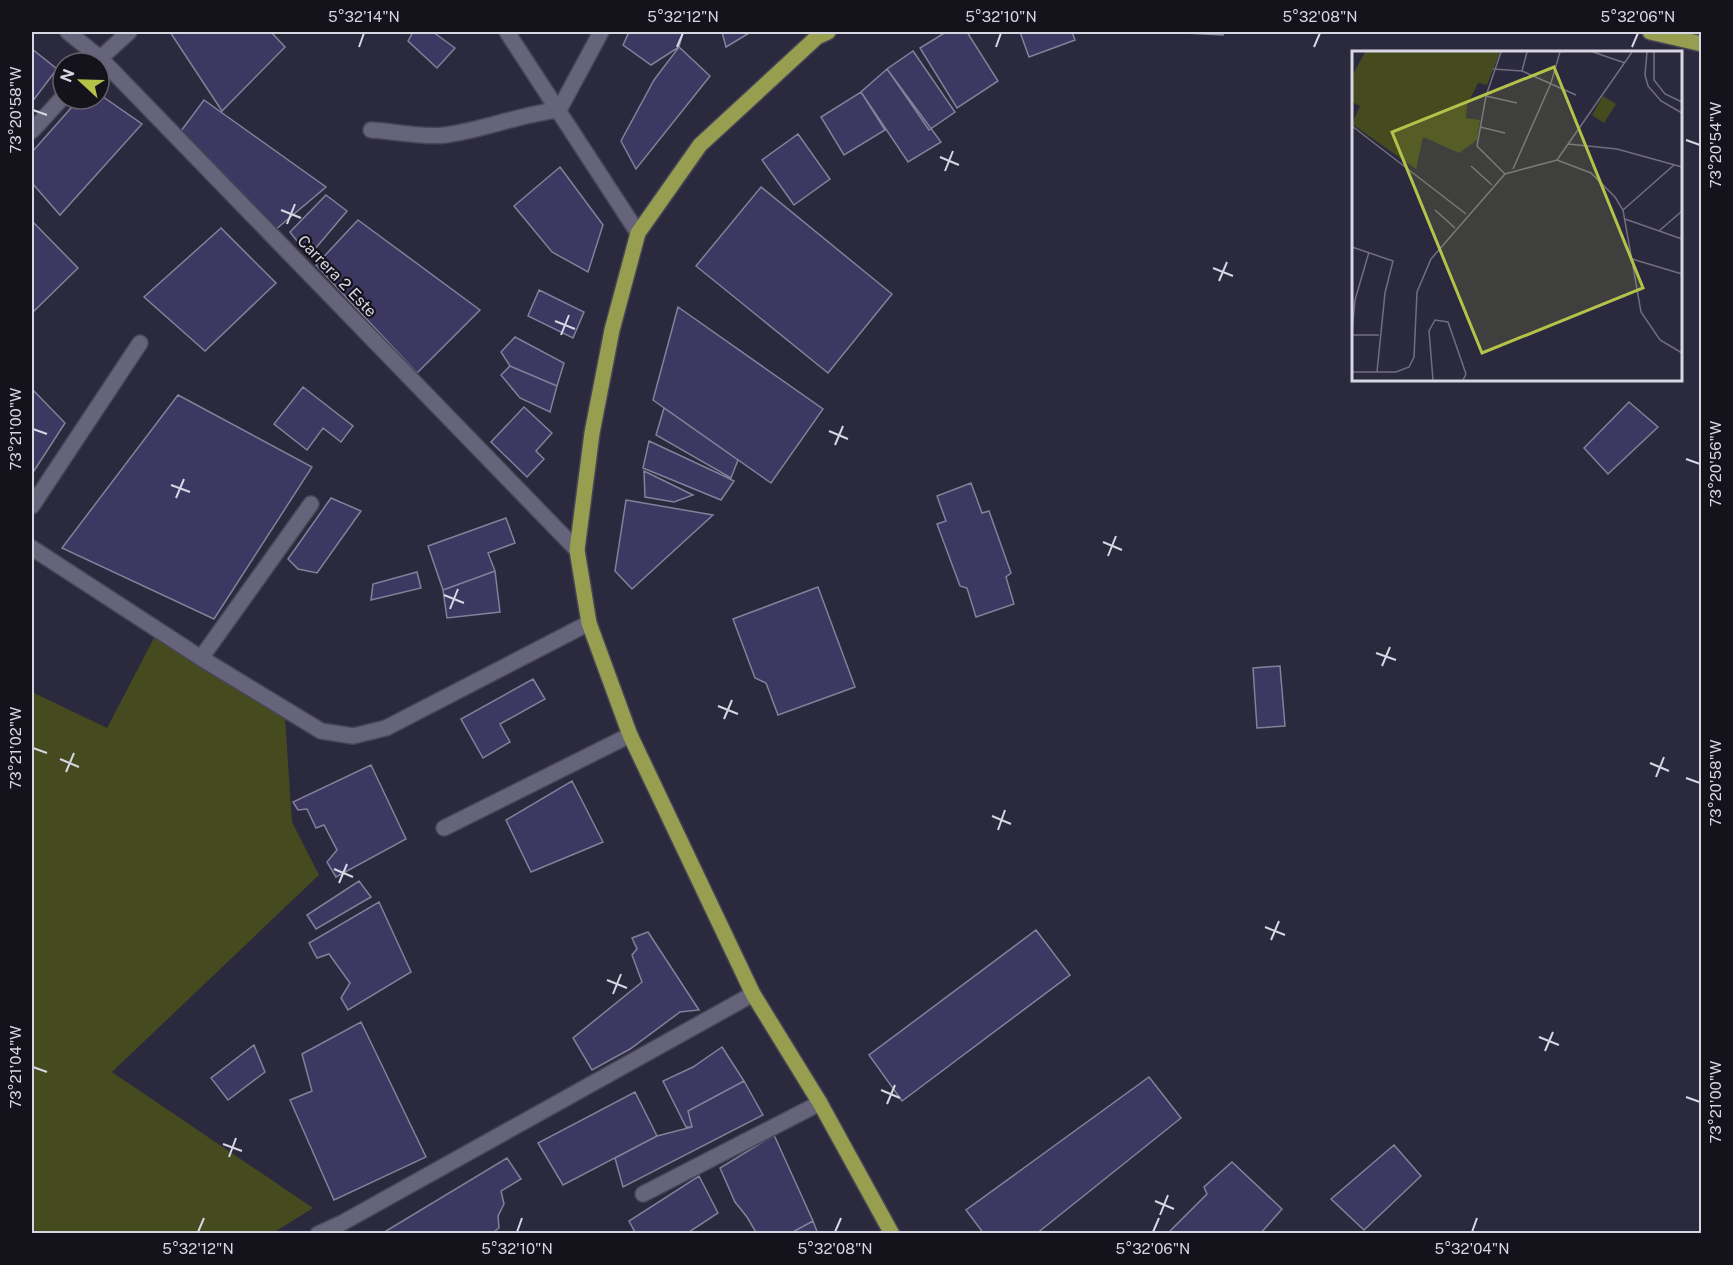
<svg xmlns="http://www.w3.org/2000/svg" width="1733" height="1265" font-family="'Public Sans',sans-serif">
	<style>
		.green { fill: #454a1f }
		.building { fill: #3d3861; stroke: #838199; stroke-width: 1.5 }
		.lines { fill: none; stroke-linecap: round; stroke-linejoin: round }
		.minor-casing { stroke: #474556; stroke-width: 18 }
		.major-casing { stroke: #474556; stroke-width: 18 }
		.minor { stroke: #66647b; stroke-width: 15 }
		.major { stroke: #979e4f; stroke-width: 15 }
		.ticks { fill: none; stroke: #d7d6e3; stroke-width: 2 }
		.labels { text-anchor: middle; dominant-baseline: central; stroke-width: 4.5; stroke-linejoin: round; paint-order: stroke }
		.street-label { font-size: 16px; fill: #d7d6e3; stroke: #14131c }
		.inset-road { fill: none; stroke: #706e7f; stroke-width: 1.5 }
		.view { fill: #b5c249; fill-opacity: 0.15; stroke: #b5c249; stroke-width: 3 }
		.inset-edge { fill: none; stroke: #d7d6e3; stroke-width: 3 }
		.neatline { fill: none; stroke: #d7d6e3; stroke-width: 2 }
		.ticks-label { font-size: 15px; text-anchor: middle; fill: #d7d6e3 }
	</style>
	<rect width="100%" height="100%" fill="#2b293d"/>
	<!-- green -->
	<path class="green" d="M154,638L285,718L292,822L319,875L112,1072L313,1208L273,1233H32V692L107,728Z"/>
	<!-- building -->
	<path class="building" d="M170,32H271L285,47L222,111Z
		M413,32H433L455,48L437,68L408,41Z
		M629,32H683L679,47L651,65L623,45Z
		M722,32H751L726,47Z
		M946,32H967L998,81L957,108L920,48Z
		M1020,32H1072L1075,40L1029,57Z
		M1166,32H1223V35Z
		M679,47L710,76L636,169L621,141L654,80Z
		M32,49L57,69L32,102Z
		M913,51L955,112L929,130L887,69Z
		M887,69L941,142L908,162L861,92Z
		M861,92L885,130L844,155L821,117Z
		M99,94L142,124L60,215L32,183V152L79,99H99Z
		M204,100L326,187L275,230L181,131Z
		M798,134L830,179L794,205L762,160Z
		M560,167L603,225L588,272L552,252L514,206Z
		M761,187L892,294L828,373L696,266Z
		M326,195L347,211L309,256L290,232Z
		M358,220L480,310L417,373L316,265Z
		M32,221L78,268L32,313Z
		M221,228L276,283L205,351L144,297Z
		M539,290L584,312L573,338L528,316Z
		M678,307L823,409L771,483L653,400Z
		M515,337L564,363L557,386L510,366L501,352Z
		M510,366L557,386L550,412L520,398L501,375Z
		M303,387L353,426L341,442L323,428L307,450L274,424Z
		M32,389L65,423L32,474Z
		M178,395L312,467L214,619L62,548Z
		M1629,402L1658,427L1608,474L1584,448Z
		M524,407L552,433L536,451L544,459L527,477L491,442Z
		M664,408L738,460L731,478L656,435Z
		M649,441L724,476L734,481L721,500L643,468Z
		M644,471L693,495L674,502L645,497Z
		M971,483L982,513L989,511L1011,573L1006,577L1014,604L976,617L967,588L960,586L937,524L946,521L937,496Z
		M331,498L361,511L317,573L298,569L288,559Z
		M626,500L713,515L632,589L615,571Z
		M506,518L515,543L488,553L495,571L443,590L428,546Z
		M495,571L500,612L447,618L443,590Z
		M417,572L421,588L371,600L373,584Z
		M818,587L855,687L778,715L766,683L755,678L733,619Z
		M1280,666L1285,726L1257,728L1253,668Z
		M533,679L545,699L500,724L510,742L483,758L461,719Z
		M371,765L406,839L336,877L327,862L337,850L324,825L316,828L307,809L298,810L293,802Z
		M572,781L603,842L531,872L506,820Z
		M359,881L371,897L316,929L307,915Z
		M379,902L411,972L348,1010L341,998L350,983L329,954L317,958L309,943Z
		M1036,930L1070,975L902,1101L869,1055Z
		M648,932L699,1010L680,1012L630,1049L592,1070L573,1038L642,982L632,955L637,949L632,938Z
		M361,1022L426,1157L334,1200L290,1100L312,1091L302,1054Z
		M254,1045L265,1072L228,1100L211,1078Z
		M722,1047L744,1081L688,1111L692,1127H686L663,1081L693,1067Z
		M1149,1077L1181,1118L1036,1234H984L966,1210Z
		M744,1081L763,1115L623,1187L615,1158L657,1136L692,1127L688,1111Z
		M635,1092L657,1136L563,1185L538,1143Z
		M774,1135L813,1221L789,1234H757L747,1217L735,1202L720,1168Z
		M1394,1145L1421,1176L1364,1230L1331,1199Z
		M507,1158L521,1179L501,1191L504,1204L498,1216L499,1228L491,1234H381Z
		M1232,1162L1282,1209L1260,1234H1167L1207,1194L1204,1187Z
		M699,1176L718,1213L686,1234H636L629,1221Z
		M813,1221L818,1234H789Z"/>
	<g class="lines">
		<!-- minor casing -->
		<g class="minor-casing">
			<path id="minor" d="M68,32L100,58L577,550
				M507,32L638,233
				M95,63L129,32
				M371,130C392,131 425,138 445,135C484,130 520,114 559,110L601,32
				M32,131L63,97
				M32,506L140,343
				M32,548L201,658L321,731L353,736L386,728L589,623
				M201,658L311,504
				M444,828L630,735
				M643,1194L820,1103
				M318,1234L342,1223L753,994"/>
		</g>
		<!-- major casing -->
		<g class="major-casing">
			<path id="major" d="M828,32L817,37L700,145L638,233L612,330L592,433L577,550L589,623L630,735L753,994L820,1103L892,1234
				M1650,32L1702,44"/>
		</g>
		<!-- minor -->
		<use href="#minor" class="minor"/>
		<!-- major -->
		<use href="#major" class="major"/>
	</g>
	<!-- ticks -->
	<path class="ticks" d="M359,47L364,33M677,47L683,33M996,47L1001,33M1314,47L1320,33M1632,47L1638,33M33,110L47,115M1686,140L1700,145M940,157L959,165M945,171L953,151M281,210L301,218M287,224L295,204M1213,268L1233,276M1219,281L1227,262M555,321L575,329M561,335L569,315M33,429L47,434M829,431L848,439M835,445L843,426M1686,459L1700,464M171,485L190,492M176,498L184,479M1103,542L1122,550M1108,556L1116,536M444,595L464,603M450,609L458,589M1376,653L1396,660M1382,666L1390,647M718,706L738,714M724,719L732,700M33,748L47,753M60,759L79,767M1650,763L1669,771M66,772L74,753M1656,777L1664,757M1686,778L1700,783M992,816L1011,824M998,830L1005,810M334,869L353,877M339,883L347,864M1265,927L1285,935M1271,940L1279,921M607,980L627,988M613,994L621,974M1539,1037L1559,1045M1545,1051L1553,1032M33,1067L47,1072M881,1090L900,1098M1686,1097L1700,1102M887,1104L895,1085M223,1144L242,1151M229,1157L236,1138M1155,1201L1174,1209M1160,1215L1168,1195M198,1232L204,1218M517,1232L522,1218M835,1232L841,1218M1153,1232L1159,1218M1472,1232L1477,1218"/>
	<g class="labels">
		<!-- street labels -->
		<g class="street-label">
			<text transform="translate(337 276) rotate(46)">Carrera 2 Este</text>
		</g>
	</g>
	<!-- overview -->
	<g transform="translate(1352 51)">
		<rect width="330" height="330" fill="#2b293d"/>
		<path d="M13,1H148L135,34L126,32L115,54L114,67L128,69L125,89L107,102L71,86L64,118L0,73L8,55L0,51V25ZM251,45L264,53L252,72L240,64Z" fill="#454a1f"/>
		<path class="inset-road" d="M149,1L134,45L125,95L153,123M241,1L273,12M295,1L293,24L296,35L309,50L330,62M302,1V29L313,43L330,51M141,18L170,20L224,44M170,20L175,1M134,45L165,52M0,75L114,163M128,76L153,82M216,93L265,98L330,116M205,109L280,1M119,115L140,134M161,118L199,32L208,1M83,159L103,177M271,159L322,114M273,168L330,188M307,180L330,160M0,196L41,210L33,242L25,321M280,208L330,223M0,281L3,249L17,201M0,284H27M0,321H44L57,316L62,306L65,241L79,208L153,123L205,109L239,122L263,146L271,159L289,261L308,289L330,302M81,329L77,280L83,269L96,271L114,323L111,329"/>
		<path class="view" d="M202,16L291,237L130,302L40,81Z"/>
		<rect width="330" height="330" class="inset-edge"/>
	</g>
	<!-- border -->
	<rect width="1733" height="1265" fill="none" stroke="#14131c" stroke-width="66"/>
	<!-- north arrow -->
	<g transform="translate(81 81) rotate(292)"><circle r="28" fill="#14131c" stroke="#62616c" stroke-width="1.5"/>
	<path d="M0-4.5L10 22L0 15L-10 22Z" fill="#b5c249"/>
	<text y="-9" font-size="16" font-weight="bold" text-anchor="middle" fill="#d7d6e3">N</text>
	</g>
	<rect x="33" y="33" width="1667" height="1199" class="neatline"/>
	<g class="ticks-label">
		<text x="364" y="22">5°32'14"N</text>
		<text x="683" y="22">5°32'12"N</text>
		<text x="1001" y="22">5°32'10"N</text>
		<text x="1320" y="22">5°32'08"N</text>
		<text x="1638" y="22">5°32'06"N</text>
		<text transform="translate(16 110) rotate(-90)" y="5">73°20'58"W</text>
		<text transform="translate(1716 145) rotate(-90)" y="5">73°20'54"W</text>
		<text transform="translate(16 429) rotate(-90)" y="5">73°21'00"W</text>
		<text transform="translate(1716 464) rotate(-90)" y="5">73°20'56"W</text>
		<text transform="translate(16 748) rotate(-90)" y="5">73°21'02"W</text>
		<text transform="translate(1716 783) rotate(-90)" y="5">73°20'58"W</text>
		<text transform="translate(16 1067) rotate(-90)" y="5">73°21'04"W</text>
		<text transform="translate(1716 1102) rotate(-90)" y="5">73°21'00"W</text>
		<text x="198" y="1254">5°32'12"N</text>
		<text x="517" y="1254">5°32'10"N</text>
		<text x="835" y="1254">5°32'08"N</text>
		<text x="1153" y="1254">5°32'06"N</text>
		<text x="1472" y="1254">5°32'04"N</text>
	</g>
</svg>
